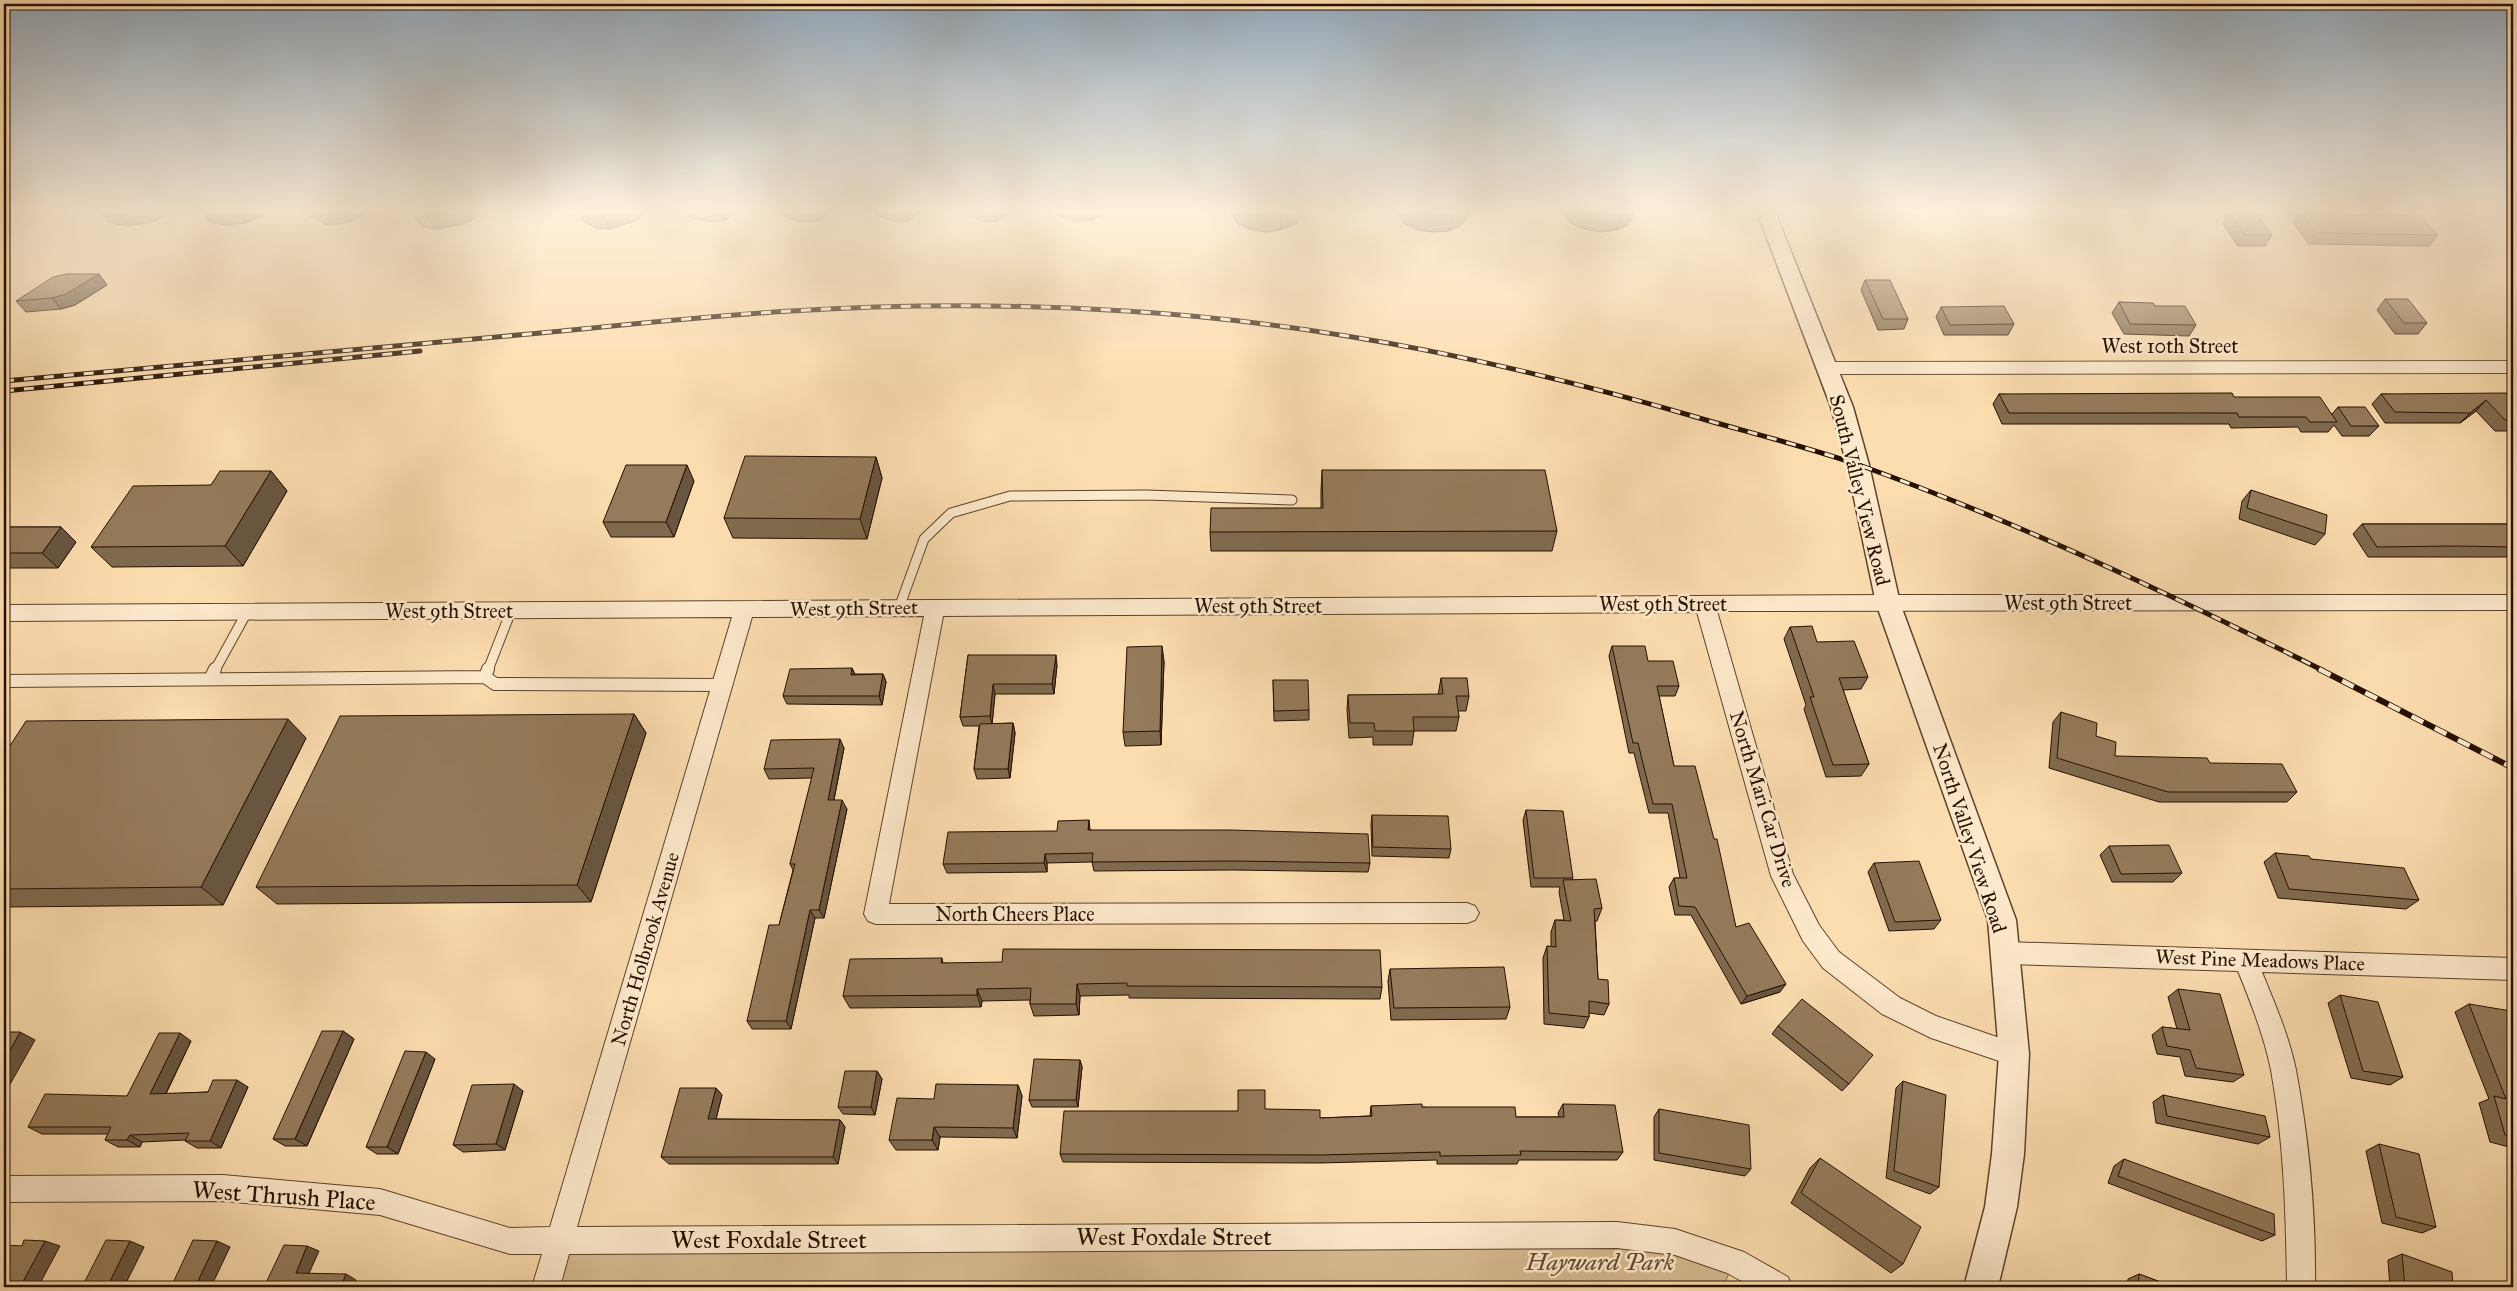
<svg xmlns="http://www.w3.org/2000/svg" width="2517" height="1291" font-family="'IM FELL Great Primer',serif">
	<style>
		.green { fill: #d7ba91; stroke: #7e6548 }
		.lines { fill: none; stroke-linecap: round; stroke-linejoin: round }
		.service-far1-casing { stroke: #5b432c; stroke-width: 11 }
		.service-casing { stroke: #5b432c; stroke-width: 14 }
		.minor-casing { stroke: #5b432c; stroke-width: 2 }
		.tertiary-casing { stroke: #5b432c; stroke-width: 3 }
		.service-far1 { stroke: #fde9cb; stroke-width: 9 }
		.service { stroke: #fde9cb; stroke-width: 12 }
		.minor { fill: #fde9cb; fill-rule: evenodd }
		.tertiary { fill: #fde9cb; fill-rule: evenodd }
		.rail-far1-casing { stroke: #251000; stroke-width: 5 }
		.rail-casing { stroke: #251000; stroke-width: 6 }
		.rail-far1 { stroke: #fde9cb; stroke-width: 3; stroke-dasharray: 10; stroke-linecap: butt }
		.rail { stroke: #fde9cb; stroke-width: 4.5; stroke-dasharray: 13; stroke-linecap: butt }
		.wall { fill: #806a4e; stroke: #251000 }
		.shaded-wall { fill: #685640; stroke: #251000 }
		.building { fill: #957b5b; stroke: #251000 }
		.labels { text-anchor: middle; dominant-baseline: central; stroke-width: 5; stroke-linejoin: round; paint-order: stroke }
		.street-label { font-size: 20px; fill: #251000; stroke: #fde9cb }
		.near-street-label { font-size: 24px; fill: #251000; stroke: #fde9cb }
		.near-park-label { font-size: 24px; font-style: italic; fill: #634c33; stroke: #fde9cb }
	</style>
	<rect width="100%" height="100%" fill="#fcddaf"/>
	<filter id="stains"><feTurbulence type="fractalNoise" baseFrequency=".004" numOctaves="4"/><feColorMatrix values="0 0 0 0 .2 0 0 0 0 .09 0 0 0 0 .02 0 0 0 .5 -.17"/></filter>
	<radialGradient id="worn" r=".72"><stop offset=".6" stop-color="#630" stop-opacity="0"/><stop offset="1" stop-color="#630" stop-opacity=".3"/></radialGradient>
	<!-- green -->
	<path class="green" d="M1617,1235L1734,1262L1723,1287H546L560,1241Z"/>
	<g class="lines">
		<!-- service-far1 casing -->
		<g class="service-far1-casing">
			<path id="service-far1" d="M899,608L924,539L951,513L1010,496L1146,495L1292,500
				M215,670L247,612
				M488,670L511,611"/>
		</g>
		<!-- service casing -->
		<g class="service-casing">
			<path id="service" d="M485,677L495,684L722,685
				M210,679L215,669
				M4,681L485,677L488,669"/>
		</g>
		<!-- minor casing -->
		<g class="minor-casing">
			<path id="minor" d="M2513,361V373L1828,374L1822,372L1820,368L1822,364L1828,362Z
				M1888,595H2513V610L1717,611L1793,874L1819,925L1839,952L1900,998L1936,1016L2023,1046L2026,1054L2023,1062L2014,1066L1931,1038L1882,1014L1823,968L1803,941L1771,876L1697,612L943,616L889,904L1467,903L1475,906L1479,913L1475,920L1467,923L876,924L868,921L864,914L924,616L752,617L577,1227L1617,1222L1675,1229L1744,1252L1788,1277L1792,1287H1752L1727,1273L1675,1255L1617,1248L569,1254L560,1287H532L542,1254H510L380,1215L223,1201L4,1202V1176L223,1175L380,1189L510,1228L550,1227L732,617L4,621V605Z
				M2006,942L2513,958V980L2262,972C2275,1004 2289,1036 2296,1070C2309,1139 2316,1217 2315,1287H2287C2286,1215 2284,1141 2271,1070C2264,1036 2251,1003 2238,971L2006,964L1998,961L1994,953L1998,945Z"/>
		</g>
		<!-- tertiary casing -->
		<g class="tertiary-casing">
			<path id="tertiary" d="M1756,209H1774L1853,407L1869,465L1900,603L2016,920L2029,1054L2024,1154L2017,1207L1998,1287H1964L1985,1207L1992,1154L1999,1054L1988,920L1876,603L1847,465L1831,407Z"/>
		</g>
		<!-- service-far1 -->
		<use href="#service-far1" class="service-far1"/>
		<!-- service -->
		<use href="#service" class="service"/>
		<!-- minor -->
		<use href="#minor" class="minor"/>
		<!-- tertiary -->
		<use href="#tertiary" class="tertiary"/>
		<!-- rail-far1 casing -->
		<g class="rail-far1-casing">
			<path id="rail-far1" d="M4,381C179,365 354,350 529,334C616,326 704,316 791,311C903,304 1015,304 1126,311C1327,323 1521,365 1713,422C1763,436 1813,449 1862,466C2020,523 2172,595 2322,670
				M4,391L420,351"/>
		</g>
		<!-- rail casing -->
		<g class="rail-casing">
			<path id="rail" d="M2319,669L2513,768"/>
		</g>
		<!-- rail-far1 -->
		<use href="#rail-far1" class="rail-far1"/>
		<!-- rail -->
		<use href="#rail" class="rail"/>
	</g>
	<!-- wall -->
	<path class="wall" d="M266,209L262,216L245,223L227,225L207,221L200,210Z
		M306,209H369L362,216L346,223L328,225L311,217Z
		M410,209H482L475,218L463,224L435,229L423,227L416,219Z
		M578,209H645L644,214L635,221L609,229L596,228L583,221Z
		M685,209H743L725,220L712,222L688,217Z
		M781,209H837L817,221L802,222L784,216Z
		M874,209H926L907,221H894L875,215Z
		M966,209H1017L995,222L982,221L966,212Z
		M1057,209H1112L1093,220L1074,221L1057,215Z
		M1231,209H1302V214L1297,223L1280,230L1265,232L1249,229L1237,223L1231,215Z
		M1397,209H1469L1468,217L1461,225L1449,231L1433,232L1418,230L1405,224L1396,212Z
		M1561,209H1635L1633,217L1628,225L1616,230L1601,232L1584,229L1571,223L1561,212Z
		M100,211L169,212L155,221L128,226L108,222Z
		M2300,212L2344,215L2438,235L2429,246L2309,244L2293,223Z
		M2229,213L2272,235L2265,246H2238L2223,224Z
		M99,274L107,285L75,305L61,309L26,312L16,301Z
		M1865,280L1908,319L1904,329L1878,330L1861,290Z
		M2385,299L2427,323L2418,334H2395L2377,310Z
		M2119,302L2155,306L2196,325L2189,336L2124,334L2112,313Z
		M1941,307L2014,324L2008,335H1944L1936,317Z
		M1999,394L2332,414L2338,407L2379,426L2369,436H2342L2334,425L2328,432H2301L2298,427L2231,428L2229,424H2002L1993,404Z
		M2381,394L2513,399V431H2495L2476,411L2460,423H2385L2372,404Z
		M876,457L882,478L867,539L733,538L724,518Z
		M1322,470L1557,531L1552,551H1211L1210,532L1321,508V490Z
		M271,471L287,491L243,566L112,567L91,547L211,485Z
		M694,481L674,537H611L603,522Z
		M2251,490L2325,534L2315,545L2239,519L2242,501Z
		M2362,524H2513V557H2368L2353,534Z
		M4,527H61L76,542L58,568H4Z
		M1790,627L1817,642L1868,677L1861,689L1843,690L1869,764L1861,776L1826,777L1804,709L1806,705L1784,639Z
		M1612,646L1648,661L1679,686L1675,696H1659L1674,766L1736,927L1780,992L1741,1004L1691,915H1675L1669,887L1674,878H1680L1668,813H1649L1634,753H1629L1609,656Z
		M968,655L1057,665L1054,694H995L992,724L1013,723L1015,733L1010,778L977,779L974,769L979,726H963L960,717Z
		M1164,661L1161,745L1125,746L1123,732Z
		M852,668L855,674H883L886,682L882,705L787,704L783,696Z
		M1441,678L1469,696L1466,711H1458L1459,717L1456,731H1414L1412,745H1373V737L1349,738L1347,710L1348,695H1438Z
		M1273,680L1309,710V720L1274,721Z
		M2061,712L2096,736L2115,756L2297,792L2287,802H2159L2049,768L2053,722Z
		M634,714L646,733L591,902L277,904L256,887Z
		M306,738L223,905L4,907V755Z
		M844,748L834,800L847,809L824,918H815L791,1029H752L747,1021L779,925L793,870L790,864L812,778L769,779L764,769Z
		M1526,810L1573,878L1572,879L1602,908L1597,921H1595L1598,979L1609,1004L1604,1015L1589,1013V1017L1584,1028L1544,1024L1543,958L1547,946L1551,947V932L1555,920H1564L1559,892L1560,887H1531L1523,820Z
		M1372,815L1451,849L1449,858L1372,856L1371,824Z
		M1090,830L1370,863L1368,872L1233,870L1094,871L1092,862L1047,863V872L947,873L943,864Z
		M2109,846L2182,873L2173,882H2112L2100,855Z
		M2275,853L2311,859L2419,900L2406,909L2278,898L2264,862Z
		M1874,863L1941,920L1934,929L1889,931L1868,872Z
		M942,958L943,963L1382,987L1380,999L1129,998V995L1080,996L1079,1015L1034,1016L1030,1004V1000L982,1001L981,1007L850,1008L843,996Z
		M1390,969L1510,1007L1506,1019L1391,1020L1388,981Z
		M2178,989L2244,1075L2233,1082L2185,1076L2180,1057L2157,1054L2152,1035L2162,1027L2177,1029L2168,997Z
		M2340,995L2403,1077L2390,1085L2351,1078L2328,1003Z
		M2469,1004L2513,1017V1148L2490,1142L2479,1103L2489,1099L2455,1012Z
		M1778,1026L1849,1084L1842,1091L1772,1034Z
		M343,1031L354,1039L307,1146H285L273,1139Z
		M191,1041L166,1094L208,1092L248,1087L221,1148H197L185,1141L186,1140L142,1142L140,1147H118L105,1140L108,1134H42L28,1127L127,1096Z
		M435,1059L398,1154H377L366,1147Z
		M1080,1060L1082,1067L1078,1107H1032L1029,1100Z
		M877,1071L882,1079L875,1115L843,1114L838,1107Z
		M1903,1081L1939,1187L1930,1194L1886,1178L1896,1088Z
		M1018,1085L1022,1096L1017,1138L940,1137L938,1150H896L889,1140L934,1099Z
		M716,1088L722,1095L716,1119L840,1120L845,1127L838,1164H669L661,1157Z
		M523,1091L505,1150L463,1152L453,1145Z
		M2163,1095L2270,1137L2258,1144L2156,1123L2153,1102Z
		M1563,1104L1623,1152L1617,1160H1519L1517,1164H1437V1160L1320,1163L1063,1162L1060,1154L1238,1111L1265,1109L1320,1118L1370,1116L1371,1106L1422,1107L1516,1117H1559L1558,1113Z
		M1659,1109L1751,1169L1745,1176L1654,1160V1117Z
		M2379,1144L2436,1227L2422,1233L2382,1223L2366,1151Z
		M1820,1158L1903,1264L1891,1273L1791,1203L1810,1168Z
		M2124,1159L2275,1235L2262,1241L2108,1183L2114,1166Z
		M2402,1254L2453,1287H2390L2388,1260Z
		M2139,1274L2174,1287H2127L2128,1279Z"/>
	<!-- shaded-wall -->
	<path class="shaded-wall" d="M149,209H171L169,212L155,221L128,226L120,215Z
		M245,209H266L262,216L245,223L238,213Z
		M347,209H369L362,216L346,223L340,213Z
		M451,209H482L475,218L463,224L435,229L426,213Z
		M616,209H645L644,214L635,221L609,229L602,213Z
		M722,209H743L725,220L721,210Z
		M816,209H837L817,221L814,210Z
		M906,209H926L907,221L904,210Z
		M997,209H1017L995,222L993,211Z
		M1092,209H1112L1093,220Z
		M1292,209H1302V214L1297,223L1280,230L1281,215Z
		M1464,209H1469L1468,217L1461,225L1449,231L1451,215Z
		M1631,209H1635L1633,217L1628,225L1616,230L1620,215Z
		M99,274L107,285L75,305L61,309L52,298Z
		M2486,400L2476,411L2460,423L2470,413Z
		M876,457L882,478L867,539L860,519Z
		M687,465L694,481L674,537L666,522Z
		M271,471L287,491L243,566L225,546Z
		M61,527L76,542L58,568L42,553Z
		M1162,646L1164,661L1161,745L1160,731Z
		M1056,655L1057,665L1054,694L1052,684Z
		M852,668L855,676L851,675Z
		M883,674L886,682L882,705L879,696Z
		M993,684L995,694L992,725L990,716Z
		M634,714L646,733L591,902L577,885Z
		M288,719L306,738L223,905L201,887Z
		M1013,723L1015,733L1010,778L1008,769Z
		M840,739L844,748L832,809L828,800Z
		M842,800L847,809L824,918L819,910Z
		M1089,820L1090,829V839L1088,830Z
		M1045,854L1047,863V872L1044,863Z
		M810,910L815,918L791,1029L786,1021Z
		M1077,984L1080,996L1079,1015L1076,1004Z
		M1786,984L1780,992L1741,1004L1747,996Z
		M977,989L982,1001L981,1007L977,995Z
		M343,1031L354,1039L307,1146L295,1139Z
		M20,1032L35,1040L4,1095V1062Z
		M180,1033L191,1041L162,1101L150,1094Z
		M426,1052L435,1059L398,1154L387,1147Z
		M1080,1060L1082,1067L1078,1107L1076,1100Z
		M877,1071L882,1079L875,1115L871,1107Z
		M237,1080L248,1087L221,1148L210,1141Z
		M514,1084L523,1091L505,1150L496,1144Z
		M1018,1085L1022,1096L1017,1138L1013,1128Z
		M716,1088L722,1095L714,1127L708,1119Z
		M840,1120L845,1127L838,1164L833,1157Z
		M934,1127L940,1137L938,1150L932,1140Z
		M130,1135L142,1142L140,1147L127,1140Z
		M45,1241L60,1246L38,1287H20Z
		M130,1241L144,1247L124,1287H107Z
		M217,1241L230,1247L211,1287H195Z
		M307,1246L319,1251L307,1278L296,1273Z
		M346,1274L356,1280L353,1287L341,1286Z"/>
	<!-- building -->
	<path class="building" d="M102,209H149L147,210L120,215L100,211Z
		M201,209H245L238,213L219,215L200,210Z
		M310,209H347L340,213L322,215Z
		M413,209H451L426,213L415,211Z
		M583,209H616L602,213L589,212Z
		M699,209H722L708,211Z
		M792,209H816L814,210L799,211Z
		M888,209H906L904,210H891Z
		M978,209H997L993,211L980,210Z
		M1069,209H1092L1072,210Z
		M1240,209H1292L1281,215L1265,216L1249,214Z
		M1409,209H1464L1451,215L1435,216L1419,214Z
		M1578,209H1631L1620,215L1604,216L1588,214Z
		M2300,212H2342L2344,215H2420L2438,235L2316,233Z
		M2229,213L2257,214L2272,235H2245Z
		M66,274H99L66,294L52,298L16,301L53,277Z
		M1865,280H1890L1908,319H1883Z
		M2385,299H2408L2427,323H2404Z
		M2119,302L2153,303L2155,306H2185L2196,325L2130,324Z
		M2004,306L2014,324L1950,325L1941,307Z
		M2232,393L2234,397H2320L2337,422H2310L2306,417H2239L2237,413H2009L1999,394Z
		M2508,393L2513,399V420H2505L2486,400L2470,413L2395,412L2381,394Z
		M2338,407H2365L2379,426H2351Z
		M745,456L876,457L860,519L724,518Z
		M626,465H687L666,522H603Z
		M1322,470H1545L1557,531L1210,532L1211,508H1323Z
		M220,471H271L225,546L91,547L133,486L211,485Z
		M2251,490L2327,515L2325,534L2247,508Z
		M2362,524H2513V547L2455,546L2377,547Z
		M4,527H61L42,553H4Z
		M1812,626L1817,642L1854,641L1868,677L1839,678L1869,764L1833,765L1810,697H1814L1790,627Z
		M1162,646L1160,731L1123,732L1127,647Z
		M1612,646H1645L1648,661H1673L1679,686H1657L1674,766H1695L1714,839H1717L1736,927L1749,923L1786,984L1747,996L1695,907L1679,906L1674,878H1687L1672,804H1653L1638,743H1633Z
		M968,655H1056L1052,684H993L990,716L960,717Z
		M852,668L851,675L883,674L879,696H783L790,669Z
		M1441,678H1467L1469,696H1456L1459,717H1413L1414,731H1375L1374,723H1350L1348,695L1443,694Z
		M1273,680H1308L1309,710L1274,711Z
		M2061,712L2097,723L2096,736L2116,742L2115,756L2207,758L2210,763L2282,764L2297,792H2168L2057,758Z
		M634,714L577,885L256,887L340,716Z
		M288,719L201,887L4,889V755L26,721Z
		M1013,723L1008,769H974L980,724Z
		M840,739L828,800H842L819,910H810L786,1021H747L769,925H779L795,864H790L814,768L764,769L771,740Z
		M1526,810L1563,811L1573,878H1534Z
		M1372,815L1448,816L1451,849L1373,847Z
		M1089,820L1088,830H1230L1368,834L1370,863L1233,861L1092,862L1093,853L1045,854L1044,863L943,864L948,832L1057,831L1058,821Z
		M2169,845L2182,873L2121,874L2109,846Z
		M2275,853L2309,856L2311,859L2404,868L2419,900L2289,889Z
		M1919,861L1941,920L1895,922L1874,863Z
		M1596,879L1602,908L1594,909L1598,979L1608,980L1609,1004L1589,1001V1017L1549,1013L1547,946L1556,947L1555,920L1571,921L1563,880Z
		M1003,949L1380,950L1382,987L1127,986V983L1077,984L1076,1004H1030L1031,988L977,989V995L843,996L850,959L942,958L941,963L1002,962Z
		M1504,967L1510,1007L1394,1008L1390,969Z
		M2178,989L2220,994L2244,1075L2196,1068L2190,1050L2167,1046L2162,1027L2190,1030Z
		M2340,995L2378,1002L2403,1077L2363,1071Z
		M1802,999L1873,1055L1849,1084L1778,1026Z
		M2469,1004L2511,1011L2513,1017V1137L2505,1135L2494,1096L2506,1099Z
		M322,1031H343L295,1139H273Z
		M4,1032H20L4,1062Z
		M159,1033H180L150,1094L208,1092L213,1080H237L210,1141H185L189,1133L130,1135L127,1140H105L111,1127H28L45,1094L127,1096Z
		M405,1051L426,1052L387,1147H366Z
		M1034,1059L1080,1060L1076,1100H1029Z
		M845,1071H877L871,1107H838Z
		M1903,1081L1946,1095L1939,1187L1894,1171Z
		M514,1084L496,1144L453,1145L472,1085Z
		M936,1084L1018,1085L1013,1128L934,1127L932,1140H889L897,1098L934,1099Z
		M680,1088H716L708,1119L840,1120L833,1157H661Z
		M1238,1090H1265V1109L1320,1110V1118L1372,1116L1371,1106L1422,1104V1107H1515L1516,1117H1564L1563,1104L1615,1105L1623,1152L1520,1151L1521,1155L1440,1156V1152L1321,1155L1060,1154L1064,1111H1238Z
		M2163,1095L2265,1116L2270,1137L2167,1116Z
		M1659,1109L1749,1125L1751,1169L1659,1153Z
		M2379,1144L2419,1154L2436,1227L2396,1217Z
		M1820,1158L1921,1227L1903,1264L1801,1193Z
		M2124,1159L2274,1214L2275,1235L2118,1176Z
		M24,1240L45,1241L20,1287H4V1245L22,1246Z
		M106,1240L130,1241L107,1287H82Z
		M193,1240L217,1241L195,1287H171Z
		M284,1245L307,1246L296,1273L346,1274L341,1286L374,1287H264Z
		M2402,1254L2452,1272L2453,1287H2405Z
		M2139,1274L2174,1287H2138Z"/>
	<!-- sky -->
	<linearGradient id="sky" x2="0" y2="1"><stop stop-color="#93a8ba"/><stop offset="0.54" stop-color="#fef0db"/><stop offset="1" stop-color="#fef0db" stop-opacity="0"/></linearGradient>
	<rect width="2517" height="390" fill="url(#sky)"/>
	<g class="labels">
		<!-- street labels -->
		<g class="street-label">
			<text x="2170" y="346">West 10th Street</text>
			<text transform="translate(1860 490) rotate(76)">South Valley View Road</text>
			<text x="2068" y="603">West 9th Street</text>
			<text x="1663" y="604">West 9th Street</text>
			<text x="1258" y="606">West 9th Street</text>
			<text transform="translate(854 608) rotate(-1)">West 9th Street</text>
			<text x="449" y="611">West 9th Street</text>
			<text transform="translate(1763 799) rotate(73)">North Mari Car Drive</text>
			<text transform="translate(1970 838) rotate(72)">North Valley View Road</text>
			<text x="1015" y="914">North Cheers Place</text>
			<text transform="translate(645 949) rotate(-74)">North Holbrook Avenue</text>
			<text transform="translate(2260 960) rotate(2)">West Pine Meadows Place</text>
		</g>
		<!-- near-street labels -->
		<g class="near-street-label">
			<text transform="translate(284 1196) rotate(4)">West Thrush Place</text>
			<text x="1174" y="1237">West Foxdale Street</text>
			<text x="769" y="1240">West Foxdale Street</text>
		</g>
		<!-- near-park labels -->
		<g class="near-park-label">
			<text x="1600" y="1262">Hayward Park</text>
		</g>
	</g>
	<!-- margin -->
	<rect width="2517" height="1291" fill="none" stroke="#fcddaf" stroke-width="20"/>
	<rect x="5" y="5" width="2507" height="1281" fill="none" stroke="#251000" stroke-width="2.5"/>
	<rect x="10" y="10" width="2497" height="1271" fill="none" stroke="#251000"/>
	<rect width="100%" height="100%" filter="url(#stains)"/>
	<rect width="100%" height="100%" fill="url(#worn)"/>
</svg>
